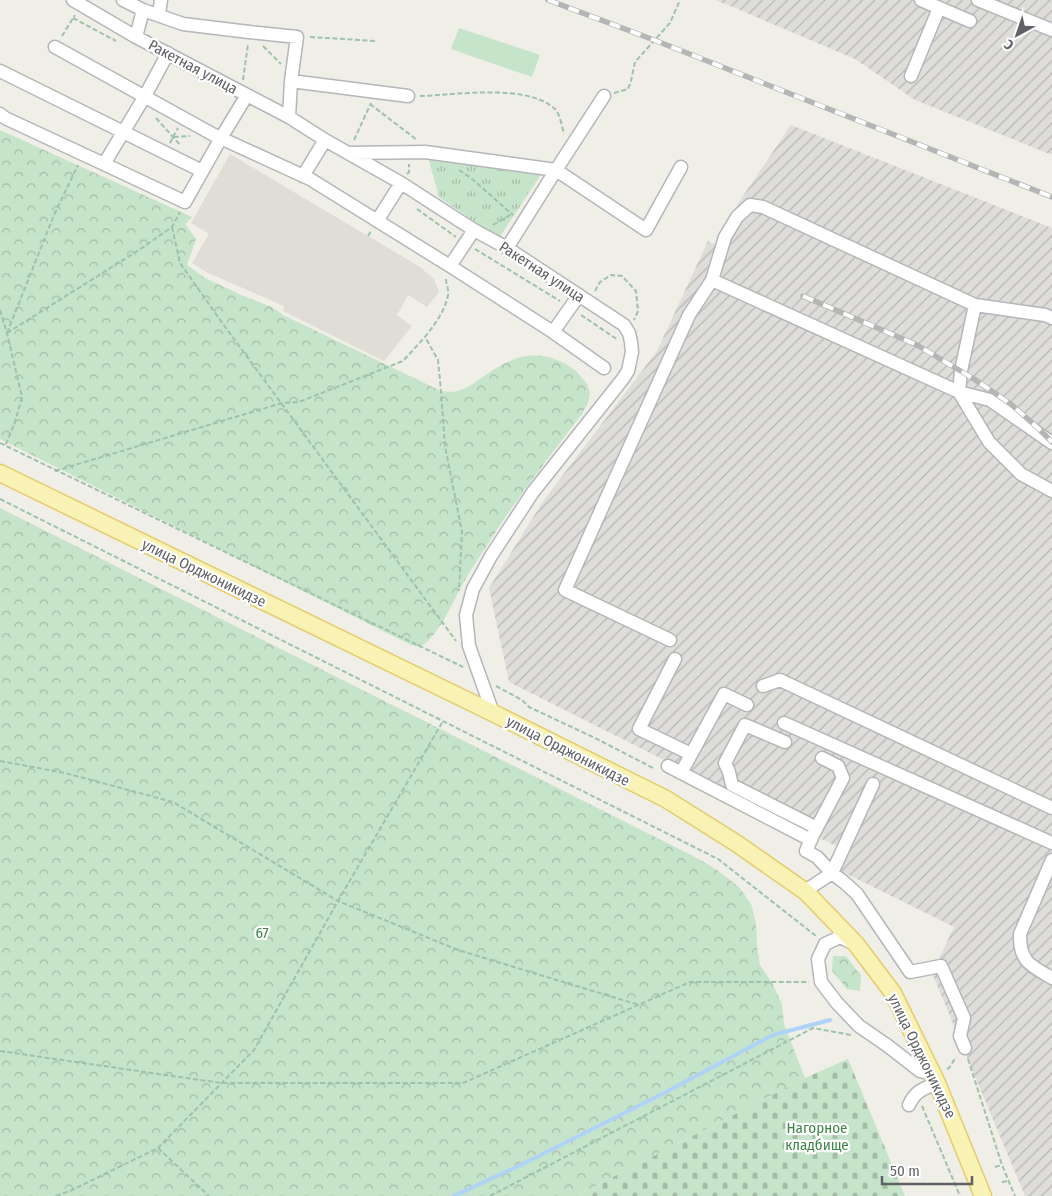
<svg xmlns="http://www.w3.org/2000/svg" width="1052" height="1196" font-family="'Fira Sans Condensed',sans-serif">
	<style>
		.industrial { fill: url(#industrial-furrows) }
		.education { fill: #dfddd6 }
		.grass { fill: url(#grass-tufts) }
		.forest { fill: url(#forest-crowns) }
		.cemetery { fill: url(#cemetery-stones) }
		.pitch { fill: #c6e4c9 }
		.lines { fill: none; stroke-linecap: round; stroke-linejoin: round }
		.stream { stroke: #afd3f7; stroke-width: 4 }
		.minor-casing { stroke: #b4b6ba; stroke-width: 15 }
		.major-casing { stroke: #e5cc6b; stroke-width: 19 }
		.path { stroke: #9fc2ac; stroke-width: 2; stroke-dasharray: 5 2.5; stroke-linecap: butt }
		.minor { stroke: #fff; stroke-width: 12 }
		.major { stroke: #f8f2b4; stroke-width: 16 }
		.rail-casing { stroke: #b5b5b6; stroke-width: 5.5 }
		.rail { stroke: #fff; stroke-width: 4; stroke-dasharray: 11; stroke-linecap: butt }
		.labels { text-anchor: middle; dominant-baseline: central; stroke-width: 4.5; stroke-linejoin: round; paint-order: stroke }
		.street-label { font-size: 15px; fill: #5f6166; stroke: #fff }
		.park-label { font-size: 15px; fill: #3f8547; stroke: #fff }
	</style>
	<defs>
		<pattern id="industrial-furrows" width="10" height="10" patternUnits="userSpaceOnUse" patternTransform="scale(1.25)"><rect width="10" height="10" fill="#deddd9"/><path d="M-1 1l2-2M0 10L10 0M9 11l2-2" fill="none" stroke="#b7b7b4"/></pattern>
		<pattern id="grass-tufts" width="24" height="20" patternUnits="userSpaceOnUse" patternTransform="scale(1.25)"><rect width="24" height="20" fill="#c6e4c9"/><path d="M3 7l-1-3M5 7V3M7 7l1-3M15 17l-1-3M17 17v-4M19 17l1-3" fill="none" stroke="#a4bca7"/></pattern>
		<pattern id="forest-crowns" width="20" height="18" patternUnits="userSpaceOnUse" patternTransform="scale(1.25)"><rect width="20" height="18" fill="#c6e4c9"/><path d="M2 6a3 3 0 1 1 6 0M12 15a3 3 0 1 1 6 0" fill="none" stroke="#a4bca7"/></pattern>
		<pattern id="cemetery-stones" width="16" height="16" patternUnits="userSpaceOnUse" patternTransform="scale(1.25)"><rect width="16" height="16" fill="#c6e4c9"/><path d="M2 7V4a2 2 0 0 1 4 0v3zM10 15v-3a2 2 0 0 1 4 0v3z" fill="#a4bca7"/></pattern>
	</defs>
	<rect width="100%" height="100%" fill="#efeee7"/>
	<!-- industrial -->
	<path class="industrial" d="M716,0H1052V155L915,100L855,59Z
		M791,125L1052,228V1196H1025L932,973L954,927L839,870L847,851L813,835L509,682L489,588L544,500L657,351L708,241L718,246L739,202Z"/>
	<!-- education -->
	<path class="education" d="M230,154L420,267L434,279L439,292L427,307L408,295L397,315L412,326L384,361L283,311L284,306L208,273L192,263L209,234L191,223Z"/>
	<!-- grass -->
	<path class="grass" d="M428,157L542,173L499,238L439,197Z"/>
	<!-- forest -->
	<path class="forest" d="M0,130L192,217L185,224L196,239L187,265L205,278L241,295L272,307L283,315L441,391C446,391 452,393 457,391C466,389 473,384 480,379C502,364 520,351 548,357C562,361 574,367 583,379C594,392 590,400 582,414C549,457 515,500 486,547C477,560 468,574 460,589C451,606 442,627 428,641C423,646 418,647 411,645L0,439Z
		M0,508L699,859L717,870L739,887L751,904L756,924L757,947L760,965L772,983L782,1004L784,1024L805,1078L576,1196H0Z
		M833,956H846L861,976L860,991L847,989L832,971Z"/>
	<!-- cemetery -->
	<path class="cemetery" d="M848,1059L905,1196H576L805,1078Z"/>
	<!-- pitch -->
	<path class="pitch" d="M459,28L540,55L532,77L451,49Z"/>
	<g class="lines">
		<!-- stream -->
		<path class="stream" d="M454,1196L523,1164L664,1093L773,1035L830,1020"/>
		<!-- minor casing -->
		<g class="minor-casing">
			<path id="minor" d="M73,0L136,37L289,117L325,140L401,183L474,230L507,248L624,325L629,333L631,342L632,352L628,371L622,380L533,492L491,556L473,589L466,615L469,646L493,713
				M123,0L143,10L183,24L249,32L297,37L291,81L408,96
				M921,0L970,21
				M978,0L1052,30
				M159,14L161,0
				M136,37L143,10
				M55,47L214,135L310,179L450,266L553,332L604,368
				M0,71L202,171
				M911,76L939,8
				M604,96L556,170L646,230L681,167
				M0,114L5,118L104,164L145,96L168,53
				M289,117L291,81
				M350,153L425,152L556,170L507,248
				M104,164L185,202L221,138L247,95
				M303,176L325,140
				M377,221L401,183
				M450,266L474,230
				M712,280L959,392L989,442L1021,474L1052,491
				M1052,318L1045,315L975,305L961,371L959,392L990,400L1052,443
				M553,332L579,295
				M670,640L565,590L689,315L712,280L725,237L737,217L750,205L763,207L975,305
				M675,659L639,729L691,754
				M763,686L780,680L1052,808
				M784,723L1052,843
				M785,742L745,725L725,763L729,772L732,785L817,828
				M822,758L838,766L843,778L813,835L806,851L817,857L832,873L845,883L857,894L910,972L941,966L964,1018L960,1036L965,1048
				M668,766L811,840
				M681,773L724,694L747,705
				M1052,860L1020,934C1020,941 1020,951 1025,958C1028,965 1045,974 1052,978
				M806,892L811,887L832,873L843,849L873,784
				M853,943L840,937L825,944L818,959L821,982L837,1003L859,1026L888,1046L920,1071L933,1074
				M909,1105C915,1091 923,1089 937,1083"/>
		</g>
		<!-- major casing -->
		<g class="major-casing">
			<path id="major" d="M0,473L493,713L666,799L736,843L806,892L856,944L893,993L937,1083L983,1196"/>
		</g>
		<!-- path -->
		<path class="path" d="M73,18L116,41
			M62,36L75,15
			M310,37L376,41
			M263,46L281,64
			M243,80L248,44
			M614,93L628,89L631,81L635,62L670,23L680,0
			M420,96C456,95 527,83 555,109C560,114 562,127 564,134
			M370,104L417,140
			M156,118L181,146
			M173,137L178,128
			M354,140L371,103
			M170,143L173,137L190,136
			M459,170L471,178L513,215
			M407,174L409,172V164
			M417,209L456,237
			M493,225L512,214
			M172,227L180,263L223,324L456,641
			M368,236L371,231
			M475,249L560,301
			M446,279C446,284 449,289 448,295C445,311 435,324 425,337L438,360L441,391L445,446L462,532L459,591
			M595,291L600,282L611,275L622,276L636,291L638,311L634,320
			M0,310L7,333L22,397L15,422L5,446
			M581,315L618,340
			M7,333L139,250L172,227L180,212
			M7,333L54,215L78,165
			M0,443L463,667
			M55,471L282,403L299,402L403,361L425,337
			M0,499L718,859L816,936
			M496,686L522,700L529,707L595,738L655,769
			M0,761L65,773L173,802L338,901L458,950L639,1005
			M0,1051L221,1083H463L690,982H809
			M968,1059L1002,1165L1015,1196
			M947,1069L949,1068L956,1057
			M922,1106L960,1196
			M158,1148L209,1196
			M995,1167L1002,1165
			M1002,1182L1009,1181
			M56,1196L72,1190L158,1148L254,1050L338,901L443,721
			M490,1196L813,1028L851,1035"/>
		<!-- minor -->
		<use href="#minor" class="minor"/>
		<!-- major -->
		<use href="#major" class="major"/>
		<!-- rail casing -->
		<g class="rail-casing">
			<path id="rail" d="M548,0L654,40L1052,197
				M803,296L917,345L974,379L1012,405L1039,429L1052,442"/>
		</g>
		<!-- rail -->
		<use href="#rail" class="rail"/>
	</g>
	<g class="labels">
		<!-- street labels -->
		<g class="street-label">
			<text transform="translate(193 67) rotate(28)">Ракетная улица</text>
			<text transform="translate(542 272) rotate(33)">Ракетная улица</text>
			<text transform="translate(204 573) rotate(26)">улица Орджоникидзе</text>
			<text transform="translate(568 751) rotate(27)">улица Орджоникидзе</text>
			<text transform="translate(922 1056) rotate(64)">улица Орджоникидзе</text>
		</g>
		<!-- park labels -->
		<g class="park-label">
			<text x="262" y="933">67</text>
			<text x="817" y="1128">Нагорное<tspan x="817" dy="17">кладбище</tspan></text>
		</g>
	</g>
	<!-- north arrow -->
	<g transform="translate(1017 35) rotate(220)" stroke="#ffffff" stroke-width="4" paint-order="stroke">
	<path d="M0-4L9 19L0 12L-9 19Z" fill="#5f6166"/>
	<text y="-8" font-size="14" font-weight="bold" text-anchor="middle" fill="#5f6166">С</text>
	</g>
	<!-- scale -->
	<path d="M882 1176v8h90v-8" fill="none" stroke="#5f6166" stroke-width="2.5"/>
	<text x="890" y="1176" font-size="15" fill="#5f6166" stroke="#ffffff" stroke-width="4" paint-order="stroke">50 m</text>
</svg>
